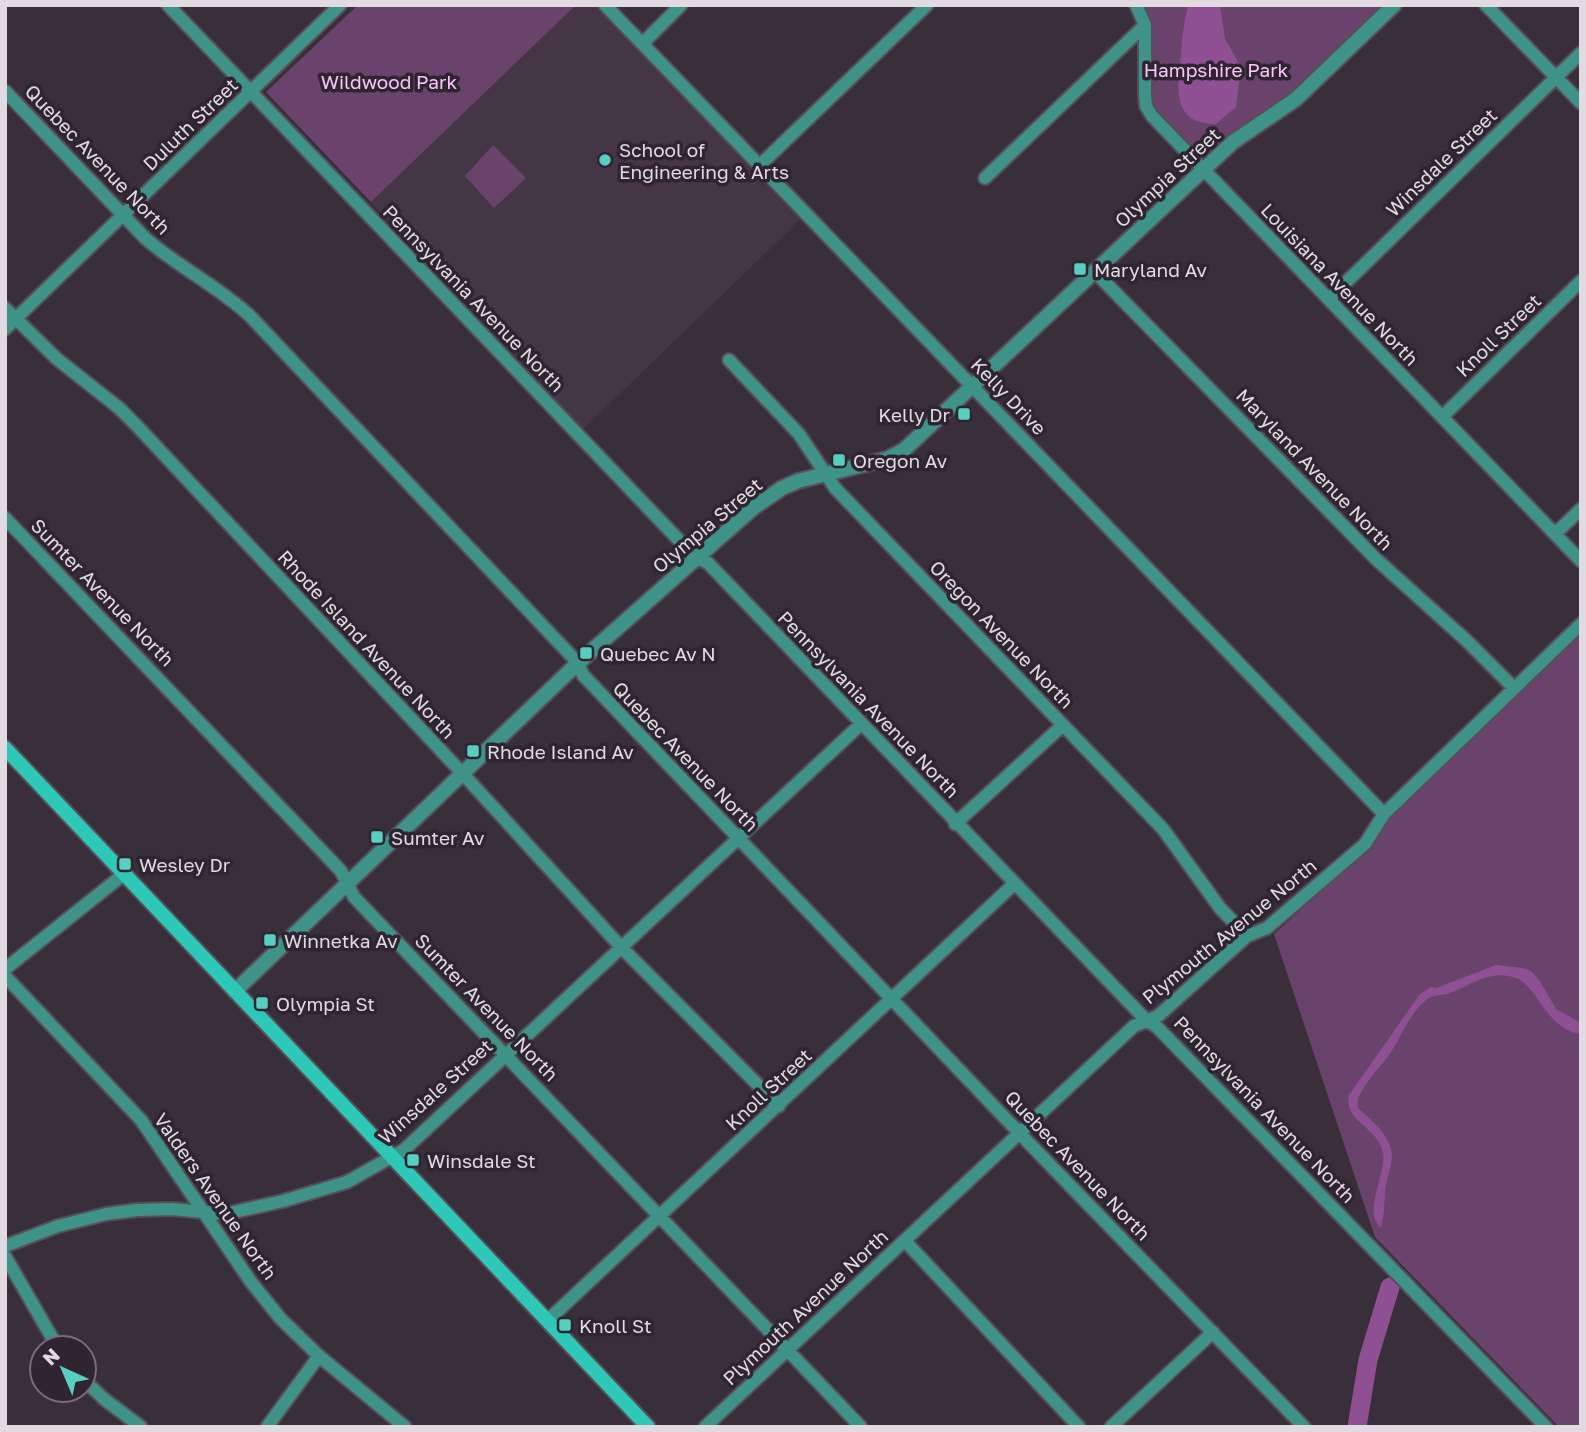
<svg xmlns="http://www.w3.org/2000/svg" width="1586" height="1432" font-family="'Golos Text',sans-serif">
	<style>
		.built { fill: #453646 }
		.green { fill: #69436b }
		.water { fill: #8e5092 }
		.lines { fill: none; stroke-linecap: round; stroke-linejoin: round }
		.river { stroke: #8e5092; stroke-width: 19 }
		.minor-casing { stroke: #574e58; stroke-width: 16 }
		.tertiary-casing { stroke: #574e58; stroke-width: 18 }
		.secondary-casing { stroke: #574e58; stroke-width: 18 }
		.minor { stroke: #3f9288; stroke-width: 12 }
		.tertiary { stroke: #3f9288; stroke-width: 14 }
		.secondary { stroke: #2ec8b8; stroke-width: 14 }
		.poi-dot { fill: #58cec0; stroke: #2f2530; stroke-width: 2.5 }
		.labels { text-anchor: middle; dominant-baseline: central; stroke-width: 7; stroke-linejoin: round; paint-order: stroke }
		.park-label { font-size: 19px; fill: #f9c5fb; stroke: #2f2530 }
		.street-label { font-size: 19px; fill: #e1dae1; stroke: #2f2530 }
		.poi-label { font-size: 19px; fill: #e1dae1; stroke: #2f2530; text-anchor: start }
	</style>
	<rect width="100%" height="100%" fill="#392f3a"/>
	<!-- built -->
	<path class="built" d="M576,5H595L801,219L583,429L371,202Z"/>
	<!-- green -->
	<path class="green" d="M358,5H576L371,202L266,92Z
		M1144,5H1382L1288,95L1202,156L1158,112L1153,104L1149,23Z
		M493,145L526,178L494,208L465,176Z
		M1581,633V1427H1559L1375,1237L1274,934L1365,851L1407,797Z"/>
	<!-- water -->
	<path class="water" d="M1188,5H1220L1225,39L1241,67L1236,107L1216,124C1171,125 1177,86 1181,54C1182,38 1184,21 1188,5Z
		M1496,965L1522,968L1531,971L1540,981L1556,1009L1581,1023V1034C1544,1029 1539,984 1513,977C1487,970 1471,986 1447,994C1442,995 1436,995 1431,997C1411,1007 1400,1041 1387,1058C1378,1069 1364,1084 1359,1097C1357,1102 1358,1103 1358,1108C1372,1121 1392,1136 1392,1157C1391,1170 1385,1182 1385,1195C1384,1207 1384,1216 1381,1228C1362,1211 1387,1174 1383,1153C1378,1126 1343,1122 1349,1095L1420,994L1431,987L1436,988Z"/>
	<g class="lines">
		<!-- river -->
		<path class="river" d="M1357,1427L1368,1360L1390,1287"/>
		<!-- minor casing -->
		<g class="minor-casing">
			<path id="minor" d="M168,5L695,557L708,563L1146,1020L1157,1027L1546,1427
				M605,5L1384,814
				M1136,5L1145,25V95L1146,106L1152,116L1581,561
				M1486,5L1581,103
				M643,43L681,5
				M5,91L145,238C178,267 218,286 250,316L578,663L583,675L1025,1139L1304,1427
				M760,165L927,5
				M985,178L1145,25
				M1094,271L1376,559L1467,641L1514,688
				M1329,299L1581,53
				M5,308L57,359L119,408L137,426L463,774L621,947L779,1106
				M5,329L340,5
				M729,360L799,434L835,488L1163,829L1220,908L1247,936
				M1442,417L1581,281
				M5,518L341,871L354,897L861,1427
				M1555,534L1581,509
				M955,824L1063,725
				M5,969L124,874
				M5,976L141,1120L251,1282L280,1318L319,1356L405,1427
				M905,1241L1079,1427
				M5,1246L58,1226L106,1214L137,1210L172,1209L225,1214L283,1201L347,1182L404,1150L861,724
				M5,1256L58,1348
				M547,1321L1014,884
				M84,1380L104,1399L141,1427
				M267,1427L319,1356
				M705,1427L1134,1026L1158,1016L1247,936L1267,928L1365,844L1384,814L1581,624
				M1111,1427L1213,1332"/>
		</g>
		<!-- tertiary casing -->
		<g class="tertiary-casing">
			<path id="tertiary" d="M235,991L578,663L753,508L782,488L798,481L887,459L904,450L1233,142L1296,99L1394,5"/>
		</g>
		<!-- secondary casing -->
		<g class="secondary-casing">
			<path id="secondary" d="M5,748L648,1427"/>
		</g>
		<!-- minor -->
		<use href="#minor" class="minor"/>
		<!-- tertiary -->
		<use href="#tertiary" class="tertiary"/>
		<!-- secondary -->
		<use href="#secondary" class="secondary"/>
	</g>
	<!-- markers -->
	<g class="poi-dot">
		<circle cx="605" cy="160" r="7"/>
		<rect x="1073" y="262" width="14" height="14" rx="3.5"/>
		<rect x="957" y="407" width="14" height="14" rx="3.5"/>
		<rect x="832" y="453" width="14" height="14" rx="3.5"/>
		<rect x="579" y="646" width="14" height="14" rx="3.5"/>
		<rect x="466" y="744" width="14" height="14" rx="3.5"/>
		<rect x="370" y="830" width="14" height="14" rx="3.5"/>
		<rect x="118" y="857" width="14" height="14" rx="3.5"/>
		<rect x="263" y="933" width="14" height="14" rx="3.5"/>
		<rect x="255" y="996" width="14" height="14" rx="3.5"/>
		<rect x="406" y="1153" width="14" height="14" rx="3.5"/>
		<rect x="558" y="1318" width="14" height="14" rx="3.5"/>
	</g>
	<g class="labels">
		<!-- park labels -->
		<g class="park-label">
			<text x="1216" y="69">Hampshire Park</text>
			<text x="389" y="81">Wildwood Park</text>
		</g>
		<!-- street labels -->
		<g class="street-label">
			<text transform="translate(190 124) rotate(-44)">Duluth Street</text>
			<text transform="translate(98 159) rotate(46)">Quebec Avenue North</text>
			<text transform="translate(1441 162) rotate(-44)">Winsdale Street</text>
			<text transform="translate(1167 177) rotate(-43)">Olympia Street</text>
			<text transform="translate(1340 284) rotate(46)">Louisiana Avenue North</text>
			<text transform="translate(474 298) rotate(46)">Pennsylvania Avenue North</text>
			<text transform="translate(1498 335) rotate(-44)">Knoll Street</text>
			<text transform="translate(1009 396) rotate(46)">Kelly Drive</text>
			<text transform="translate(1315 469) rotate(46)">Maryland Avenue North</text>
			<text transform="translate(707 525) rotate(-40)">Olympia Street</text>
			<text transform="translate(103 592) rotate(46)">Sumter Avenue North</text>
			<text transform="translate(1002 634) rotate(46)">Oregon Avenue North</text>
			<text transform="translate(367 644) rotate(47)">Rhode Island Avenue North</text>
			<text transform="translate(869 704) rotate(46)">Pennsylvania Avenue North</text>
			<text transform="translate(686 756) rotate(46)">Quebec Avenue North</text>
			<text transform="translate(1229 931) rotate(-39)">Plymouth Avenue North</text>
			<text transform="translate(487 1007) rotate(46)">Sumter Avenue North</text>
			<text transform="translate(768 1089) rotate(-43)">Knoll Street</text>
			<text transform="translate(435 1091) rotate(-42)">Winsdale Street</text>
			<text transform="translate(1265 1109) rotate(46)">Pennsylvania Avenue North</text>
			<text transform="translate(1078 1165) rotate(46)">Quebec Avenue North</text>
			<text transform="translate(216 1196) rotate(55)">Valders Avenue North</text>
			<text transform="translate(805 1307) rotate(-43)">Plymouth Avenue North</text>
		</g>
		<!-- poi labels -->
		<g class="poi-label">
			<text x="619" y="149">School of<tspan x="619" dy="22">Engineering &amp; Arts</tspan></text>
			<text x="1094" y="269">Maryland Av</text>
			<text x="950" y="414" text-anchor="end">Kelly Dr</text>
			<text x="853" y="460">Oregon Av</text>
			<text x="600" y="653">Quebec Av N</text>
			<text x="487" y="751">Rhode Island Av</text>
			<text x="391" y="837">Sumter Av</text>
			<text x="139" y="864">Wesley Dr</text>
			<text x="284" y="940">Winnetka Av</text>
			<text x="276" y="1003">Olympia St</text>
			<text x="427" y="1160">Winsdale St</text>
			<text x="579" y="1325">Knoll St</text>
		</g>
	</g>
	<!-- border -->
	<rect width="1586" height="1432" fill="none" stroke="#e1dae1" stroke-width="14"/>
	<!-- north arrow -->
	<g transform="translate(63 1369) rotate(316)"><circle r="33" fill="#2f2530" stroke="#766d77" stroke-width="2"/>
	<path d="M0-5L12 26L0 18L-12 26Z" fill="#58cec0"/>
	<text y="-10" font-size="19" font-weight="bold" text-anchor="middle" fill="#e1dae1">N</text>
	</g>
</svg>
